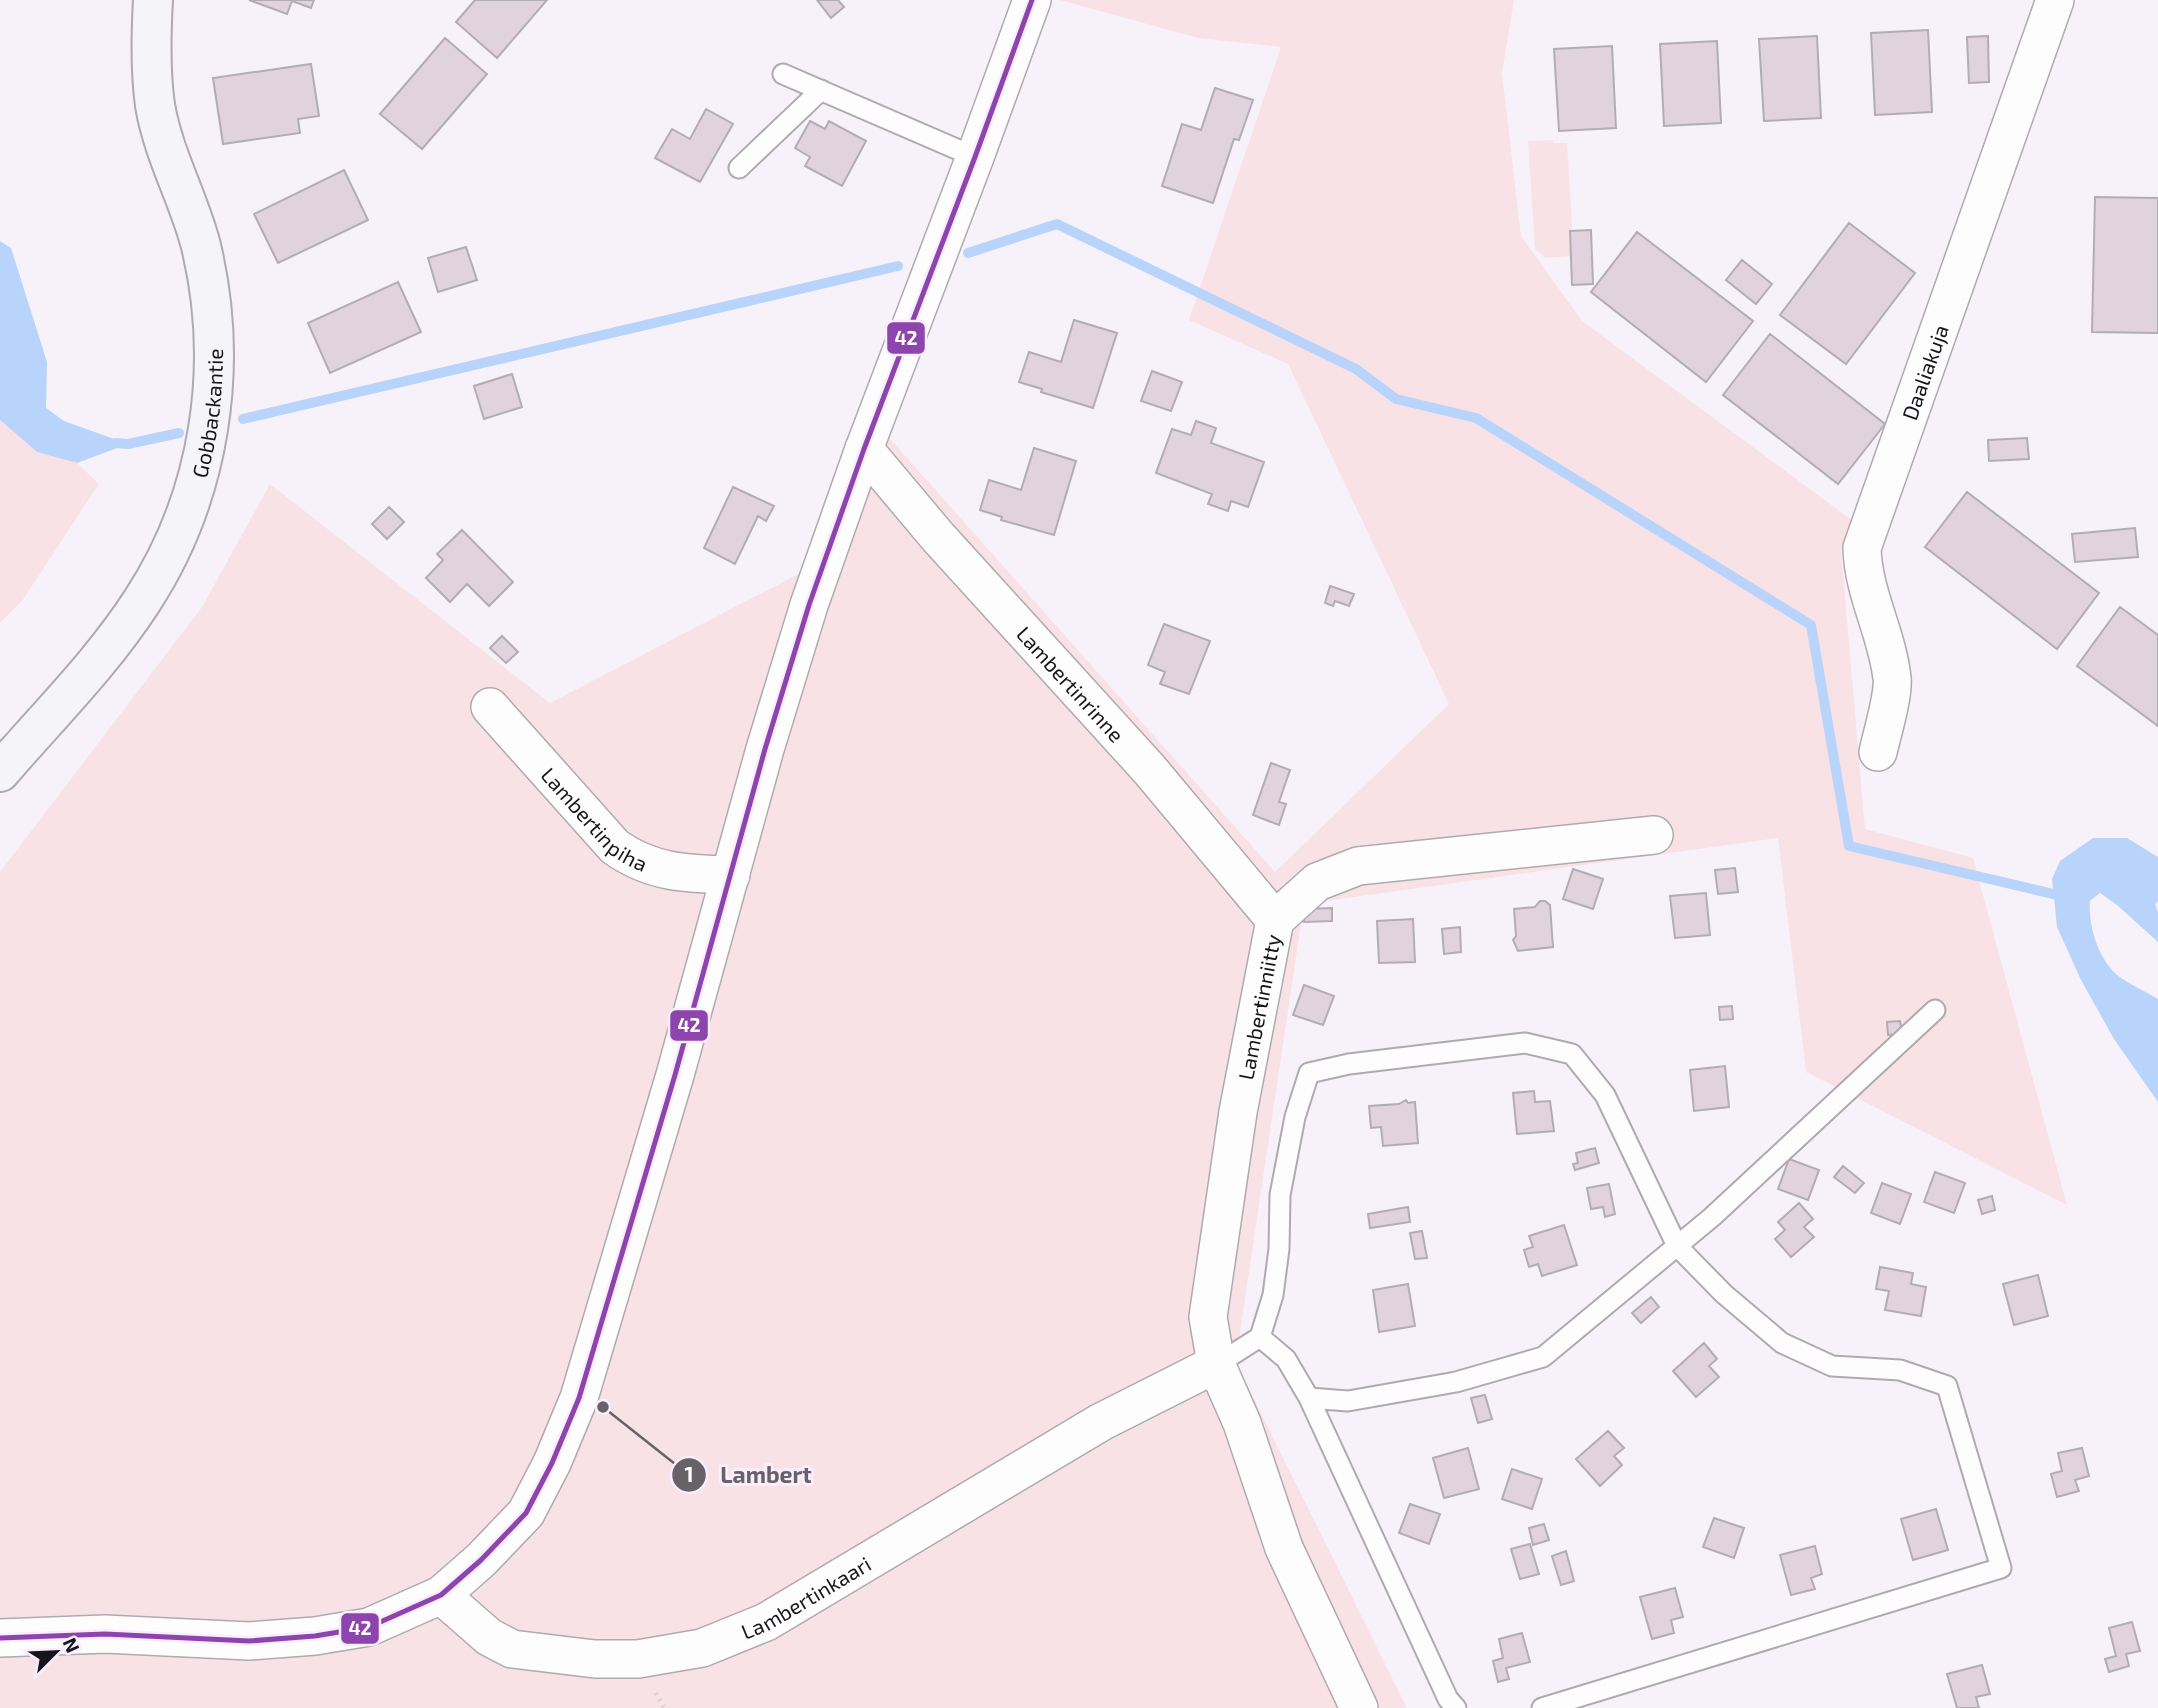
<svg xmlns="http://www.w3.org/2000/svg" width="2158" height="1708" font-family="'Exo 2',sans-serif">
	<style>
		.green { fill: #f9e2e6 }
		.water { fill: #b9d4fb }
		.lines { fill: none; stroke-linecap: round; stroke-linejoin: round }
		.stream { stroke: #b9d4fb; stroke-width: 10 }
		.building { fill: #e1d3dd; stroke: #b2adb2; stroke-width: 2 }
		.lane-casing { stroke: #aeaab0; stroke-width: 23 }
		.street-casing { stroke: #aeaab0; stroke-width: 40 }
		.secondary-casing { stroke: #aeaab0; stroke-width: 42 }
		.path { stroke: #d2d1d4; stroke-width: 4.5; stroke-dasharray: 2 5; stroke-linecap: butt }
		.lane { stroke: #fefdfe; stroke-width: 19 }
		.street { stroke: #fefdfe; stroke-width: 37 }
		.secondary { stroke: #f5f5f9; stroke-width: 38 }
		.bus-1-casing { stroke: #f8eefd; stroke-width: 10 }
		.bus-1 { stroke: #8e44ad; stroke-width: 5 }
		.labels { text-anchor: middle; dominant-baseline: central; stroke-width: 6; stroke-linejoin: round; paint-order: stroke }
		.street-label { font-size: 21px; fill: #18151a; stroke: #f8eefd }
		.leader { fill: none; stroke: #666268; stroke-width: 2.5 }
		.callout-dot { fill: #666268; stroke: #f8eefd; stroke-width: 2.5 }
		.mark-label { font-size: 21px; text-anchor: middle; font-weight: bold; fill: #fff }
		.callout-label { font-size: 23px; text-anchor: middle; font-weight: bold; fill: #666268; stroke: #f8eefd; stroke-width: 6; stroke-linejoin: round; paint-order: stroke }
		.line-badge { stroke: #f8eefd; stroke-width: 2.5 }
		.badge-label { font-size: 19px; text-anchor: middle; font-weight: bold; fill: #fff }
	</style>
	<rect width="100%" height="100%" fill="#f7f2fa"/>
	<!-- green -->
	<path class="green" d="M1060,0H1514L1502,73L1521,236L1582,321L1860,526L1841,549L1865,829L1973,858L2067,1205L1806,1072L1778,838L1304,904L1235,1366L1255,1401L1407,1708H0V872L202,607L270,484L550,703L808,569L884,432L1275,872L1449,704L1288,364L1189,320L1281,47L1198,38Z
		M1553,140V143H1567L1572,222L1571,256L1546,258L1535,249L1528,141Z
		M0,420L37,452L77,463L99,484L22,601L0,623Z"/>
	<!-- water -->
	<path class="water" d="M0,241L11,248L47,362L46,408L64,421L128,444L77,463L37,452L0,420Z
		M2093,838H2127L2158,857V902L2155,904L2158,912V942L2117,905L2100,893L2090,901C2088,923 2096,951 2111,969C2120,980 2145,991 2158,999V1102L2114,1039L2081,980L2057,927L2052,879L2060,861Z"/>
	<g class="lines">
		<!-- stream -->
		<path class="stream" d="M968,253L1057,224L1356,369L1396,399L1476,418L1811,625L1849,846L2066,897
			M243,419L898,266
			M116,443L128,444L179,433"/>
	</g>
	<!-- building -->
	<path class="building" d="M249,0H314L311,8L292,1L287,14Z
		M475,0H547L497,58L456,22Z
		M817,0H838L844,7L831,18Z
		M1928,30L1932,112L1875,115L1871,33Z
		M1817,36L1821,118L1764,121L1759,39Z
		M1988,36L1989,82L1969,83L1967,37Z
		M445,38L487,74L422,149L380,114Z
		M1717,41L1721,123L1664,126L1660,44Z
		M1612,46L1616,128L1559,131L1554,49Z
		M311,64L319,116L298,119L300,133L223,144L213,78Z
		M1215,88L1253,100L1239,140L1234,139L1213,203L1162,186L1182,124L1201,130Z
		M706,109L733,124L700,182L655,158L672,129L690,139Z
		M810,121L825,129L829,121L866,141L842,186L805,166L810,157L795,148Z
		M344,170L368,220L278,263L254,214Z
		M2095,197L2158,198V333L2092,332Z
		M1849,223L1915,273L1846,364L1780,315Z
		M1591,230L1593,284L1572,285L1570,231Z
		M1637,232L1753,321L1706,382L1591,292Z
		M466,247L477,280L438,292L428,258Z
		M1742,260L1772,284L1756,304L1726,280Z
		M398,282L421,332L330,373L308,323Z
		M1074,320L1117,333L1093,408L1041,392L1042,389L1019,382L1029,352L1061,362Z
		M1770,334L1885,424L1838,484L1723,395Z
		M1152,371L1182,382L1171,411L1141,401Z
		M512,374L522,407L484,419L474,386Z
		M1196,421L1216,428L1211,443L1264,462L1248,507L1231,501L1228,511L1208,504L1212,494L1156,473L1172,429L1191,435Z
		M2027,438L2029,459L1989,461L1988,440Z
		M1034,448L1076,461L1054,535L1001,520L1002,517L980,510L989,480L1021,490Z
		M733,487L774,506L766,521L758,516L735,564L704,548Z
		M1967,492L2099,593L2057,649L1925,547Z
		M389,507L404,522L387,539L372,524Z
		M2135,528L2138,557L2075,562L2072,534Z
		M462,530L513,582L489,606L467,584L450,602L426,578L443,560L437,554Z
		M1330,586L1354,594L1349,606L1335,601L1333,606L1325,603Z
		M2120,607L2158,635V726L2077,666Z
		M1164,624L1210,641L1189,694L1160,684L1165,672L1148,665Z
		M502,636L518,652L506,663L490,648Z
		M1271,763L1290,770L1279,802L1286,804L1279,825L1253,815Z
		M1735,868L1738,892L1718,894L1715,870Z
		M1573,869L1603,879L1593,909L1563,899Z
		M1706,893L1710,935L1675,938L1670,896Z
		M1540,901H1545L1550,905L1553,947L1518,951L1513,940L1516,936L1514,909L1535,907Z
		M1332,908V921L1304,922L1303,909Z
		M1413,919L1415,962L1379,963L1377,921Z
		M1460,927L1461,952L1444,954L1442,929Z
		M1304,985L1334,996L1323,1025L1293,1015Z
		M1732,1006L1733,1019L1720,1020L1719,1007Z
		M1900,1021L1902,1034L1888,1035L1887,1022Z
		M1725,1066L1729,1107L1694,1111L1690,1070Z
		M1534,1091L1535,1102L1550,1101L1554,1131L1517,1134L1513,1093Z
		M1406,1100L1408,1103L1415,1102L1418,1143L1383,1146L1381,1127L1371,1128L1369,1106L1399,1104Z
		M1595,1148L1599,1163L1575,1170L1573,1164L1578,1163L1576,1153Z
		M1789,1159L1819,1170L1808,1200L1778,1189Z
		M1843,1166L1864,1183L1855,1193L1834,1177Z
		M1935,1172L1965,1183L1954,1213L1924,1202Z
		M1882,1183L1911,1194L1900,1224L1871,1213Z
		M1609,1184L1615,1214L1605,1217L1603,1207L1591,1209L1587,1188Z
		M1992,1196L1995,1210L1982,1214L1978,1200Z
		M1799,1203L1813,1219L1804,1227L1814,1237L1791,1257L1775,1239L1785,1230L1778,1222Z
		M1408,1207L1410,1222L1370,1228L1368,1214Z
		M1564,1225L1577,1265L1542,1276L1538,1264L1529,1267L1524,1250L1533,1247L1529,1236Z
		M1422,1231L1427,1258L1415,1259L1410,1233Z
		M1880,1267L1913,1273L1911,1284L1926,1287L1921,1316L1885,1310L1889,1291L1876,1289Z
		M2038,1275L2048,1316L2014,1325L2003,1284Z
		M1408,1284L1415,1326L1379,1332L1373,1290Z
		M1651,1297L1659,1307L1641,1323L1632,1313Z
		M1704,1343L1717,1359L1709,1366L1719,1377L1696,1397L1673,1371Z
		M1485,1395L1492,1419L1478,1423L1471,1398Z
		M1608,1431L1624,1448L1614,1456L1622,1465L1600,1486L1576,1459Z
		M1468,1448L1479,1489L1444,1498L1433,1458Z
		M2082,1448L2089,1476L2075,1480L2079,1491L2057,1497L2051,1474L2062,1471L2058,1453Z
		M1512,1469L1542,1479L1532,1509L1502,1499Z
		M1410,1504L1440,1514L1429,1544L1399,1533Z
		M1936,1509L1948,1550L1913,1560L1901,1519Z
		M1714,1518L1744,1528L1734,1558L1703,1547Z
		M1544,1524L1549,1540L1533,1545L1529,1528Z
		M1530,1544L1539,1574L1520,1579L1511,1549Z
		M1815,1546L1822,1574L1811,1578L1815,1589L1791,1595L1780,1555Z
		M1566,1551L1574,1581L1561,1585L1552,1556Z
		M1675,1588L1683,1617L1671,1620L1674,1633L1652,1639L1640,1597Z
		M2132,1622L2140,1651L2126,1654L2129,1666L2109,1672L2105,1659L2116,1656L2109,1628Z
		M1522,1633L1530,1662L1506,1668L1509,1679L1498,1682L1493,1661L1503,1658L1499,1639Z
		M1982,1665L1990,1694L1976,1697L1979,1708H1957L1947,1674Z"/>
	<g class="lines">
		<!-- lane casing -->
		<g class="lane-casing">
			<path id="lane" d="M783,74L975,157
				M739,168L821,90
				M1260,1337L1286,1359L1309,1398L1348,1401L1456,1382L1543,1357L1712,1217L1935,1010
				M1215,1351L1227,1358L1260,1337L1273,1295L1279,1249L1280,1195L1295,1117L1309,1073L1349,1064L1525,1043L1572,1054L1605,1095L1677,1246L1724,1294L1782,1343L1832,1366L1900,1370L1947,1386L2001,1568L1542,1708
				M1309,1398L1448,1699L1456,1708"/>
		</g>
		<!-- street casing -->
		<g class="street-casing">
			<g id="street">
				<path id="s1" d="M864,449L938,537L1149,769L1275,920"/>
				<path id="s2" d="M490,707L615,847C652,873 687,874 731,875"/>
				<path id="s3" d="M1878,752C1882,734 1894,695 1892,678C1887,633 1863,593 1862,548L2055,0"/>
				<path id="s4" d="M441,1595L489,1637L512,1649L595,1659H638L702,1648L766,1622L1101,1422L1216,1364"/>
				<path d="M0,1638L105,1634L249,1641L315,1636L369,1627L441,1595L481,1560L526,1513L552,1463L579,1398L675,1075L765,749L809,605L864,449L975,157L1032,0"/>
				<path id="s5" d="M1359,1708L1284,1548L1242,1423L1216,1364L1208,1317L1238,1112L1275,920L1317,882L1358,866L1654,835"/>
			</g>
		</g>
		<!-- secondary casing -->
		<g class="secondary-casing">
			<g id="secondary">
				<path id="s6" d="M0,772C48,716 102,663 142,601C210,497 230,367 201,246C189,199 163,154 155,105C150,70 151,35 153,0"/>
			</g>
		</g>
		<!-- path -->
		<path class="path" d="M656,1693L664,1708"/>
		<!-- lane -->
		<use href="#lane" class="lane"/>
		<!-- street -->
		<use href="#street" class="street"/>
		<!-- secondary -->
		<use href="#secondary" class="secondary"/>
		<!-- bus-1 casing -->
		<g class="bus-1-casing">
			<path id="bus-1" d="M0,1638L105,1634L249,1641L315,1636L369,1627L441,1595L481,1560L526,1513L552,1463L579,1398L675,1075L765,749L809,605L864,449L975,157L1032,0"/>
		</g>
		<!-- bus-1 -->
		<use href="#bus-1" class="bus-1"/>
	</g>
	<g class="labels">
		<!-- street labels -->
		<g class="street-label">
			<text stroke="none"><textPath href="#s3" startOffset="396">Daaliakuja</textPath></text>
			<text stroke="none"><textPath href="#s6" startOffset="424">Gobbackantie</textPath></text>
			<text stroke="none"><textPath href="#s1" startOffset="313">Lambertinrinne</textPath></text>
			<text stroke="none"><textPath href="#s2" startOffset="154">Lambertinpiha</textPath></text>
			<text stroke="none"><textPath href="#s5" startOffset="735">Lambertinniitty</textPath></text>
			<text stroke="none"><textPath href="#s4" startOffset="397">Lambertinkaari</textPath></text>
		</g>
	</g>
	<!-- callouts -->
	<path class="leader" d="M603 1407L689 1475"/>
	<g class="callout-dot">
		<circle cx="603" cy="1407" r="7"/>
		<circle cx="689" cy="1475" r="18"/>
	</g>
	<g class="mark-label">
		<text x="689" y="1482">1</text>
	</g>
	<g class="callout-label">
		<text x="766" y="1483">Lambert</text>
	</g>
	<g class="line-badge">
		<rect x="886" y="321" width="40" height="34" rx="7" fill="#8e44ad"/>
		<rect x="669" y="1009" width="40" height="33" rx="7" fill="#8e44ad"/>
		<rect x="340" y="1612" width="40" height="33" rx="7" fill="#8e44ad"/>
	</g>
	<g class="badge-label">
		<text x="906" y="345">42</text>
		<text x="689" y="1032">42</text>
		<text x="360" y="1635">42</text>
	</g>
	<!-- north arrow -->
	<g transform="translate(56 1652) rotate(66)" stroke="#f8eefd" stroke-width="5" paint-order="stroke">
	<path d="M0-5L12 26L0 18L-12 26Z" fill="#18151a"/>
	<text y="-10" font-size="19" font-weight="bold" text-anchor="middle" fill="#18151a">N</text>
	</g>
</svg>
